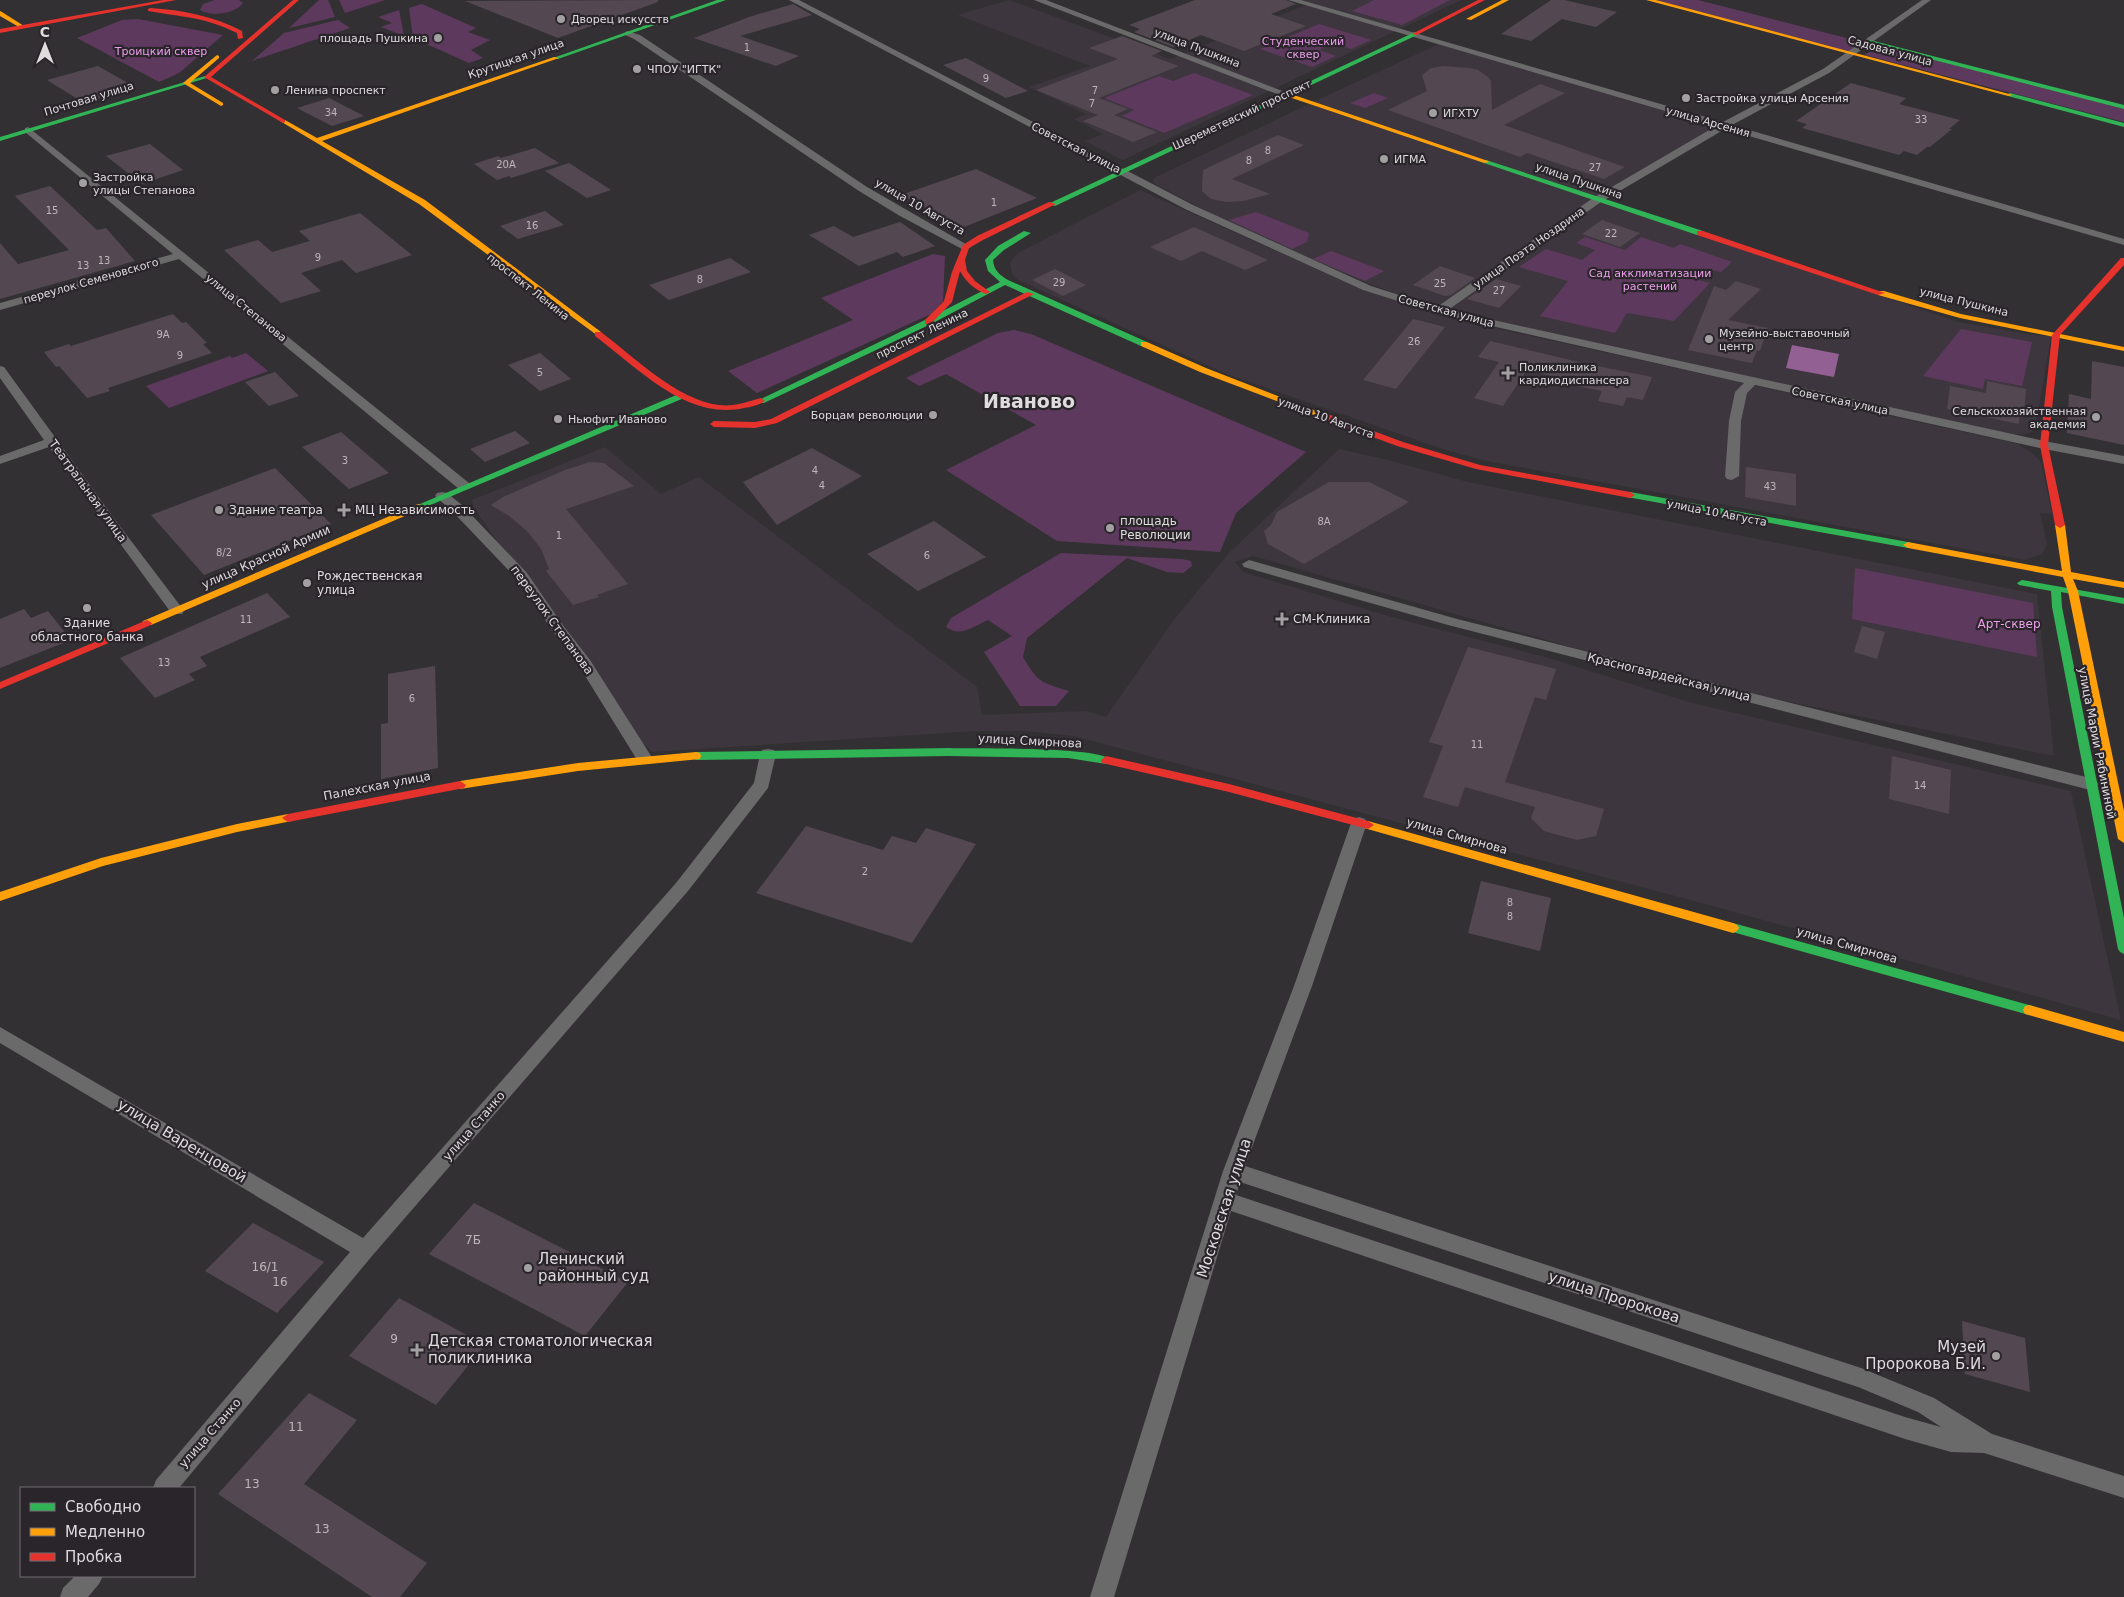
<svg xmlns="http://www.w3.org/2000/svg" width="2124" height="1597" font-family="'DejaVu Sans',sans-serif">
	<style>
		.built { fill: #3e363e }
		.green { fill: #5d3a5d }
		.water { fill: #936093 }
		.building { fill: #534852 }
		.lines { fill: none; stroke-linecap: round; stroke-linejoin: round }
		.street { fill: #6a6a6a; fill-rule: evenodd }
		.fast { fill: #30b455; fill-rule: evenodd }
		.slow { fill: #ff9f0a; fill-rule: evenodd }
		.jam { fill: #e5322d; fill-rule: evenodd }
		.poi-dot { fill: #a3a0a2; stroke: #2a252a; stroke-width: 2 }
		.labels { text-anchor: middle; dominant-baseline: central; stroke-width: 4.5; stroke-linejoin: round; paint-order: stroke }
		.number-label { font-size: 10px; fill: #bcb7bb }
		.far-poi-label { font-size: 11px; fill: #dfdcde; stroke: #2a252a; text-anchor: start }
		.far-park-label { font-size: 11px; fill: #ed9fec; stroke: #2a252a }
		.far-street-label { font-size: 11px; fill: #dfdcde; stroke: #2a252a }
		.street-label { font-size: 12px; fill: #dfdcde; stroke: #2a252a }
		.poi-label { font-size: 12px; fill: #dfdcde; stroke: #2a252a; text-anchor: start }
		.park-label { font-size: 12px; fill: #ed9fec; stroke: #2a252a }
		.near-number-label { font-size: 12px; fill: #bcb7bb }
		.near-street-label { font-size: 15px; fill: #dfdcde; stroke: #2a252a }
		.near-poi-label { font-size: 15px; fill: #dfdcde; stroke: #2a252a; text-anchor: start }
		.far-town-label { font-size: 19px; font-weight: bold; fill: #dfdcde; stroke: #2a252a }
	</style>
	<rect width="100%" height="100%" fill="#333033"/>
	<!-- built -->
	<path class="built" d="M1009,0L1170,59L1311,3L1302,0H1461L1123,160L1085,141L1103,134L1074,119L1086,114L1029,87L1090,66L958,15Z
		M1439,44L1717,127L1600,200L1311,103Z
		M1309,104L1599,201L1439,308L1369,284L1231,224L1155,184L1153,180L1156,177Z
		M1140,190L1363,290L1458,320L2018,444L2034,455L2041,462L2052,514L2040,513L2047,544L2042,554L2025,560L1482,460L1443,449L1229,375L1018,280L1012,274L1010,262L1018,253Z
		M1602,202L1958,322L2032,335L2051,336L2035,430L2026,434H2012L1443,310L1525,252Z
		M605,447L661,494L699,477L977,687L982,715L1086,711L1106,717L1173,621L1230,552L1339,449L1388,460L1468,482L2037,594L2054,756L1693,682L1253,556L1235,562L1243,572L1395,618L1549,658L1688,702L2071,791L2121,1020L1724,909L1074,736L1024,731H975L652,752L638,738L506,554L474,508L472,500Z"/>
	<!-- green -->
	<path class="green" d="M215,0H239L243,3C235,14 211,17 200,10L203,4Z
		M319,0H328L335,17L289,28Z
		M339,0H385L345,13Z
		M1374,0H1450L1402,25L1352,11Z
		M1655,0H1698L1866,43L1849,52Z
		M422,4L476,28L468,32L490,40L471,50L483,58L469,63L413,38L409,8Z
		M399,10L404,36L381,27L392,23L378,17Z
		M138,19L223,35L179,73L159,82L77,38L122,20Z
		M338,20L350,28L252,61L284,33Z
		M1319,24L1371,40L1351,49L1333,43L1319,50L1336,56L1312,67L1260,49Z
		M1880,46L2124,108V122L1864,55Z
		M1194,73L1253,95L1164,133L1122,116L1134,110L1104,98L1159,76L1173,81Z
		M1374,93L1388,98L1365,108L1350,103Z
		M1256,212L1309,233L1307,242L1292,249L1229,220Z
		M1585,237L1625,250L1641,237L1674,248L1680,244L1732,262L1721,272L1707,269L1698,280L1710,283L1674,321L1627,313L1615,333L1540,316L1568,281L1519,267L1546,249L1582,260L1595,250L1576,243Z
		M1331,251L1384,271L1365,281L1313,259Z
		M933,254L945,256L943,301L931,314L757,393L728,371L853,320L821,298Z
		M1961,329L2032,342L2022,386L1985,379L1983,389L1923,376Z
		M1014,330L1031,334L1306,452L1236,513L1220,552L1057,541L946,470L1036,425L946,374L919,386L906,378L998,333Z
		M246,353L268,371L169,408L146,386L230,356L232,358Z
		M1061,553L1182,559L1191,561L1192,566L1183,573L1167,572L1127,558L1027,638L1023,657C1037,682 1042,683 1069,691L1056,706H1020L984,652L1012,636L988,620C974,626 961,638 946,627L951,618Z
		M1855,568L2033,603L2037,657L1852,619Z"/>
	<!-- water -->
	<path class="water" d="M1792,345L1839,354L1834,377L1786,368Z"/>
	<!-- building -->
	<path class="building" d="M658,0V2L558,38L465,1Z
		M1195,0H1286L1296,4L1271,14L1306,26L1244,51L1201,35L1173,47L1134,32L1140,29L1129,25Z
		M1551,0H1564L1617,12L1596,27L1562,19L1531,41L1501,34Z
		M793,4L812,15L740,36L799,56L776,66L694,38L749,17Z
		M1122,36L1162,51L1151,56L1179,66L1099,98L1128,109L1114,115L1157,132L1133,142L1083,121L1098,115L1036,90L1118,59L1089,48Z
		M966,58L1028,91L1006,98L943,65Z
		M98,66L135,87L84,103L47,80Z
		M1444,66L1470,68L1478,70L1488,77L1491,81L1492,110L1540,84L1565,93L1504,125L1625,167L1604,179L1527,153L1520,157L1388,110L1427,91L1422,75L1431,68Z
		M1851,83L1906,98L1899,104L1960,120L1949,129H1952L1930,147H1927L1917,155L1904,151L1899,155L1802,128L1807,124L1796,121Z
		M329,98L364,116L332,126L297,108Z
		M1278,135L1304,145L1232,179L1270,194L1243,201L1226,202L1211,199L1202,191L1203,170Z
		M150,144L183,170L142,184L106,156Z
		M535,148L559,163L511,178L509,176L497,180L474,164L498,156L501,158Z
		M569,163L611,190L587,198L545,171Z
		M976,169L1037,198L964,227L901,195Z
		M50,186L97,230L106,228L135,261L0,299V243L18,264L69,250L15,196Z
		M545,211L564,225L518,239L500,226Z
		M360,213L412,255L356,273L342,260L301,273L321,291L281,303L224,250L258,240L272,252L310,241L299,231Z
		M1602,220L1640,233L1620,247L1582,234Z
		M900,222L935,246L903,257L897,252L859,266L809,235L834,226L853,237Z
		M1194,227L1268,260L1245,270L1202,251L1181,261L1150,247Z
		M730,258L751,272L669,300L649,285Z
		M1440,266L1460,273L1475,278L1451,295L1445,296L1413,285Z
		M1055,269L1086,285L1063,296L1032,280Z
		M1496,279L1521,286L1499,308L1467,299Z
		M1736,281L1761,289L1728,320L1768,328L1760,351L1757,350L1752,363L1688,350L1714,286L1726,290Z
		M173,314L182,323L186,322L207,343L203,344L212,353L108,388L110,391L87,398L59,366L56,367L44,352L69,344L71,346Z
		M1413,319L1445,327L1396,389L1363,380Z
		M1490,341L1587,364L1652,377L1643,400L1627,397L1623,406L1598,401L1602,391L1577,386L1579,383L1527,370L1503,406L1474,398L1499,362L1478,357Z
		M540,353L571,379L540,391L508,365Z
		M2092,361L2124,367V445L2067,433L2069,394L2091,399Z
		M275,372L299,396L269,406L245,382Z
		M1987,381L2026,389L2024,413L2020,412L2019,424L1947,409L1950,386L1986,393Z
		M515,431L530,443L485,462L470,449Z
		M341,432L389,473L349,489L302,447Z
		M812,448L862,476L777,525L743,482Z
		M590,462L604,463L634,486L566,509L628,584L597,595L599,597L573,605L546,571L549,569L541,549L528,532L509,516L491,505L503,497L565,470Z
		M1746,467L1796,474V506L1745,497Z
		M275,468L331,524L204,575L151,515Z
		M1329,482H1369L1409,502L1304,564L1268,544L1264,531L1271,525L1277,512Z
		M934,521L986,557L918,591L867,554Z
		M267,593L290,617L200,657L207,666L189,674L195,680L155,698L120,658Z
		M24,609L31,618L48,611L71,640L0,668V619Z
		M1862,626L1885,632L1877,659L1854,652Z
		M1468,647L1556,669L1546,700L1535,697L1505,782L1604,809L1596,836L1577,840L1544,831L1531,818L1535,807L1465,787L1458,807L1423,797L1443,746L1429,742Z
		M435,666L438,768L381,779V724L388,723V674Z
		M1892,756L1951,770L1949,814L1889,799Z
		M806,826L883,850L892,836L916,843L926,828L976,844L912,943L756,893Z
		M1481,881L1551,898L1540,951L1468,933Z
		M474,1203L628,1282L585,1336L429,1254Z
		M253,1223L324,1262L277,1313L205,1271Z
		M399,1298L485,1345L436,1405L349,1356Z
		M1962,1321L2025,1338L2030,1392L1965,1374Z
		M309,1393L357,1420L304,1484L427,1563L400,1597H372L218,1494Z"/>
	<g class="lines">
		<!-- street -->
		<path class="street" d="M789,0H799L1193,205L1371,286L1437,307L1593,198L1716,126L1288,0H1301L1723,122L1823,69L1922,0H1931L1829,73L1732,125L2124,239V245L1725,129L1601,202L1448,310L2044,441L2124,456V464L2044,449L1755,385L1747,393L1741,421L1739,476L1732,480L1727,479L1725,476L1729,421L1735,392L1744,383L1439,314L1363,290L1185,209Z
			M1034,0H1046L1290,94L1288,96H1282Z
			M627,31L640,35L867,187L971,247L966,250L962,249L900,216L859,191L634,39L623,34Z
			M28,127L469,483L471,486L469,489H459L179,259L0,310V303L173,254L25,132V128Z
			M0,366L4,367L116,521L182,608L184,611L182,614H172L49,447L0,464V456L44,440L0,378Z
			M442,492L447,493L462,505L527,573L562,624L590,660L653,759L651,763L645,764L639,763L579,666L552,630L517,579L452,511L435,496L437,493Z
			M1249,560L1457,619L2090,778L2096,780L2098,784L2096,788L2090,790L1448,625L1244,567L1242,564Z
			M768,749L774,750L776,754L768,788L688,891L372,1256L179,1488H153L156,1480L350,1252L0,1043V1027L363,1238L676,883L754,783L760,754L762,750Z
			M1359,817L1365,819L1367,823L1312,986L1245,1166L1861,1368L1934,1398L1992,1434L2124,1476V1498L1984,1453L1951,1452L1905,1439L1231,1211L1114,1597H1090L1223,1171L1294,986L1351,823L1353,819ZM1240,1182L1858,1387L1918,1412L1941,1427L1905,1417L1236,1195Z
			M75,1576H103L99,1584L88,1597H60L63,1588Z"/>
		<!-- fast -->
		<path class="fast" d="M717,0H726L558,59L553,58Z
			M1415,32L1418,34L1417,35L1055,206L1048,204Z
			M1870,40L2124,105V109L1868,43L1867,42Z
			M205,76L210,77L0,141V137Z
			M2010,93L2124,123V127L2008,96V94Z
			M1486,160L1703,231L1704,233L1697,235L1484,163L1483,162Z
			M1024,231L1031,233L1004,250L993,260C994,271 1000,275 1008,280L1147,342V346H1141L1005,285L931,324L764,403H758L757,401L925,320L1000,282L988,271L985,260L998,246Z
			M681,393L685,396L684,398L421,509H415L413,507Z
			M1630,492L1908,542L1913,545L1908,548L1627,497L1625,495Z
			M2022,580L2124,598V604L2061,592L2062,607L2124,918V954L2120,952L2118,949L2052,607L2051,591L2019,585L2017,583Z
			M948,748C972,749 1100,746 1111,760L1106,764L1068,758L948,756L696,760L691,756L696,752Z
			M1733,923L2029,1005L2033,1006L2035,1010L2033,1014L2029,1015L1729,931L1727,928L1729,925Z"/>
		<!-- slow -->
		<path class="slow" d="M1502,0H1509L1471,20L1466,19Z
			M1646,0H1656L2013,95L2008,96Z
			M0,11L2,12L24,26L19,27L0,16Z
			M217,55L219,56V58L190,83L223,103V105L221,106L183,83Z
			M554,57L559,58L322,141L425,200L601,332V336H598L419,204L280,121L285,120L317,138Z
			M1285,92L1488,161L1489,162L1484,163L1283,95L1282,94Z
			M1878,291H1884L1961,314L2124,347V351L1960,318L1878,295Z
			M1141,342H1147L1206,368L1329,416L1325,419L1322,418L1200,372L1141,346Z
			M418,504L421,505V509L151,625H143L142,623L143,621Z
			M2060,522L2065,525L2071,572L2124,582V588L2073,579L2078,591L2124,811V843L2118,839L2068,591L2063,577L1908,548L1903,545L1908,542L2062,571L2055,525Z
			M696,752L700,753L701,756L700,759L578,771L460,789L454,785L460,781L578,763Z
			M288,814L292,815L294,818L292,821L237,832L103,866L0,901V892L101,858L237,824Z
			M1368,821L1733,923L1737,925L1739,928L1737,931L1733,933L1364,828L1362,825L1364,822Z
			M2029,1005L2124,1032V1042L2025,1014L2023,1010L2025,1006Z"/>
		<!-- jam -->
		<path class="jam" d="M163,0H176L0,33V29Z
			M293,0H299L211,77L285,120V122L283,123L204,77Z
			M1478,0H1485L1417,35L1412,34Z
			M150,8C183,10 213,16 242,31L243,38L238,39L237,33C205,17 182,17 148,11V9Z
			M1049,202L1056,204L983,240L969,248L965,260L967,271L975,281L990,292L986,294C975,290 966,282 960,271L952,302L931,324H925V320L944,301L952,272L963,245L977,236Z
			M1697,231H1703L1885,293L1878,295L1697,235Z
			M2121,258H2124V265L2060,335L2048,445L2065,525L2060,528L2055,525L2040,445L2052,335Z
			M1027,292L1034,294L777,423L755,428L714,427L710,424L714,421L755,422L771,419Z
			M595,332H601C634,357 677,400 719,405C733,407 747,402 761,398L765,401C760,405 751,407 744,408C686,421 637,367 595,336Z
			M1325,413L1403,442L1480,465L1630,492L1635,495L1630,498L1476,469L1397,446L1322,418V414Z
			M147,620L152,623L151,625L0,689V682Z
			M1106,756L1229,784L1368,821L1374,825L1368,829L1229,792L1102,763L1101,760Z
			M460,781L466,785L464,788L288,822L282,818L288,814Z"/>
	</g>
	<!-- markers -->
	<g class="poi-dot">
		<circle cx="561" cy="19" r="5"/>
		<circle cx="438" cy="38" r="5"/>
		<circle cx="637" cy="69" r="5"/>
		<circle cx="275" cy="90" r="5"/>
		<circle cx="1686" cy="98" r="5"/>
		<circle cx="1433" cy="113" r="5"/>
		<circle cx="1384" cy="159" r="5"/>
		<circle cx="83" cy="183" r="5"/>
		<circle cx="1709" cy="339" r="5"/>
		<path d="M1505.5 365.5h5v5h5v5h-5v5h-5v-5h-5v-5h5z"/>
		<circle cx="933" cy="415" r="5"/>
		<circle cx="2096" cy="417" r="5"/>
		<circle cx="558" cy="419" r="5"/>
		<circle cx="219" cy="510" r="5"/>
		<path d="M341.5 502.5h5v5h5v5h-5v5h-5v-5h-5v-5h5z"/>
		<circle cx="1110" cy="528" r="5"/>
		<circle cx="307" cy="583" r="5"/>
		<circle cx="87" cy="608" r="5"/>
		<path d="M1279.5 611.5h5v5h5v5h-5v5h-5v-5h-5v-5h5z"/>
		<circle cx="528" cy="1268" r="5"/>
		<path d="M414.5 1342.5h5v5h5v5h-5v5h-5v-5h-5v-5h5z"/>
		<circle cx="1996" cy="1356" r="5"/>
	</g>
	<g class="labels">
		<!-- number labels -->
		<g class="number-label">
			<text x="747" y="47">1</text>
			<text x="986" y="78">9</text>
			<text x="1095" y="90">7</text>
			<text x="1092" y="103">7</text>
			<text x="331" y="112">34</text>
			<text x="1921" y="119">33</text>
			<text x="1268" y="150">8</text>
			<text x="1249" y="160">8</text>
			<text x="506" y="164">20А</text>
			<text x="1595" y="167">27</text>
			<text x="994" y="202">1</text>
			<text x="52" y="210">15</text>
			<text x="532" y="225">16</text>
			<text x="1611" y="233">22</text>
			<text x="318" y="257">9</text>
			<text x="104" y="260">13</text>
			<text x="83" y="265">13</text>
			<text x="700" y="279">8</text>
			<text x="1059" y="282">29</text>
			<text x="1440" y="283">25</text>
			<text x="1499" y="290">27</text>
			<text x="163" y="334">9А</text>
			<text x="1414" y="341">26</text>
			<text x="180" y="355">9</text>
			<text x="540" y="372">5</text>
			<text x="345" y="460">3</text>
			<text x="815" y="470">4</text>
			<text x="822" y="485">4</text>
			<text x="1770" y="486">43</text>
			<text x="1324" y="521">8А</text>
			<text x="559" y="535">1</text>
			<text x="224" y="552">8/2</text>
			<text x="927" y="555">6</text>
			<text x="246" y="619">11</text>
			<text x="164" y="662">13</text>
			<text x="412" y="698">6</text>
			<text x="1477" y="744">11</text>
			<text x="1920" y="785">14</text>
			<text x="865" y="871">2</text>
			<text x="1510" y="902">8</text>
			<text x="1510" y="916">8</text>
		</g>
		<!-- far-poi labels -->
		<g class="far-poi-label">
			<text x="571" y="19">Дворец искусств</text>
			<text x="428" y="38" text-anchor="end">площадь Пушкина</text>
			<text x="647" y="69">ЧПОУ "ИГТК"</text>
			<text x="285" y="90">Ленина проспект</text>
			<text x="1696" y="98">Застройка улицы Арсения</text>
			<text x="1443" y="113">ИГХТУ</text>
			<text x="1394" y="159">ИГМА</text>
			<text x="93" y="177">Застройка<tspan x="93" dy="13">улицы Степанова</tspan></text>
			<text x="1719" y="333">Музейно-выставочный<tspan x="1719" dy="13">центр</tspan></text>
			<text x="1519" y="367">Поликлиника<tspan x="1519" dy="13">кардиодиспансера</tspan></text>
			<text x="2086" y="411" text-anchor="end">Сельскохозяйственная<tspan x="2086" dy="13">академия</tspan></text>
			<text x="923" y="415" text-anchor="end">Борцам революции</text>
			<text x="568" y="419">Ньюфит Иваново</text>
		</g>
		<!-- far-park labels -->
		<g class="far-park-label">
			<text x="1303" y="41">Студенческий<tspan x="1303" dy="13">сквер</tspan></text>
			<text x="161" y="51">Троицкий сквер</text>
			<text x="1650" y="273">Сад акклиматизации<tspan x="1650" dy="13">растений</tspan></text>
		</g>
		<!-- far-street labels -->
		<g class="far-street-label">
			<text transform="translate(1197 48) rotate(21)">улица Пушкина</text>
			<text transform="translate(1890 51) rotate(15)">Садовая улица</text>
			<text transform="translate(516 59) rotate(-19)">Крутицкая улица</text>
			<text transform="translate(89 99) rotate(-17)">Почтовая улица</text>
			<text transform="translate(1242 115) rotate(-25)">Шереметевский проспект</text>
			<text transform="translate(1708 122) rotate(16)">улица Арсения</text>
			<text transform="translate(1076 148) rotate(27)">Советская улица</text>
			<text transform="translate(1579 181) rotate(19)">улица Пушкина</text>
			<text transform="translate(920 207) rotate(30)">улица 10 Августа</text>
			<text transform="translate(1529 248) rotate(-35)">улица Поэта Ноздрина</text>
			<text transform="translate(91 281) rotate(-16)">переулок Семеновского</text>
			<text transform="translate(528 287) rotate(38)">проспект Ленина</text>
			<text transform="translate(1964 302) rotate(14)">улица Пушкина</text>
			<text transform="translate(246 308) rotate(39)">улица Степанова</text>
			<text transform="translate(1446 311) rotate(15)">Советская улица</text>
			<text transform="translate(922 334) rotate(-26)">проспект Ленина</text>
			<text transform="translate(1840 401) rotate(12)">Советская улица</text>
			<text transform="translate(1326 418) rotate(20)">улица 10 Августа</text>
			<text transform="translate(1717 513) rotate(11)">улица 10 Августа</text>
		</g>
		<!-- street labels -->
		<g class="street-label">
			<text transform="translate(88 491) rotate(54)">Театральная улица</text>
			<text transform="translate(266 557) rotate(-24)">улица Красной Армии</text>
			<text transform="translate(552 620) rotate(54)">переулок Степанова</text>
			<text transform="translate(1669 677) rotate(14)">Красногвардейская улица</text>
			<text transform="translate(1030 741) rotate(3)">улица Смирнова</text>
			<text transform="translate(2097 743) rotate(79)">улица Марии Рябининой</text>
			<text transform="translate(377 786) rotate(-11)">Палехская улица</text>
			<text transform="translate(1457 836) rotate(16)">улица Смирнова</text>
			<text transform="translate(1847 945) rotate(16)">улица Смирнова</text>
			<text transform="translate(474 1126) rotate(-49)">улица Станко</text>
			<text transform="translate(210 1433) rotate(-49)">улица Станко</text>
		</g>
		<!-- poi labels -->
		<g class="poi-label">
			<text x="229" y="510">Здание театра</text>
			<text x="355" y="510">МЦ Независимость</text>
			<text x="1120" y="521">площадь<tspan x="1120" dy="14">Революции</tspan></text>
			<text x="317" y="576">Рождественская<tspan x="317" dy="14">улица</tspan></text>
			<text x="1293" y="619">СМ-Клиника</text>
			<text x="87" y="623" text-anchor="middle">Здание<tspan x="87" dy="14">областного банка</tspan></text>
		</g>
		<!-- park labels -->
		<g class="park-label">
			<text x="2009" y="624">Арт-сквер</text>
		</g>
		<!-- near-number labels -->
		<g class="near-number-label">
			<text x="473" y="1240">7Б</text>
			<text x="265" y="1267">16/1</text>
			<text x="280" y="1282">16</text>
			<text x="394" y="1339">9</text>
			<text x="296" y="1427">11</text>
			<text x="252" y="1484">13</text>
			<text x="322" y="1529">13</text>
		</g>
		<!-- near-street labels -->
		<g class="near-street-label">
			<text transform="translate(182 1141) rotate(31)">улица Варенцовой</text>
			<text transform="translate(1224 1208) rotate(-72)">Московская улица</text>
			<text transform="translate(1614 1297) rotate(18)">улица Пророкова</text>
		</g>
		<!-- near-poi labels -->
		<g class="near-poi-label">
			<text x="538" y="1259">Ленинский<tspan x="538" dy="17">районный суд</tspan></text>
			<text x="428" y="1341">Детская стоматологическая<tspan x="428" dy="17">поликлиника</tspan></text>
			<text x="1986" y="1347" text-anchor="end">Музей<tspan x="1986" dy="17">Пророкова Б.И.</tspan></text>
		</g>
		<!-- far-town labels -->
		<g class="far-town-label">
			<text x="1029" y="401">Иваново</text>
		</g>
	</g>
	<!-- legend -->
	<rect x="20" y="1487" width="175" height="90" fill="#2a252a" stroke="#726e72"/>
	<rect x="30" y="1503" width="25" height="8" fill="#30b455" stroke="#726e72"/>
	<text x="65" y="1512" font-size="15" fill="#dfdcde">Свободно</text>
	<rect x="30" y="1528" width="25" height="8" fill="#ff9f0a" stroke="#726e72"/>
	<text x="65" y="1537" font-size="15" fill="#dfdcde">Медленно</text>
	<rect x="30" y="1553" width="25" height="8" fill="#e5322d" stroke="#726e72"/>
	<text x="65" y="1562" font-size="15" fill="#dfdcde">Пробка</text>
	<!-- north arrow -->
	<g transform="translate(45 45)" stroke="#2a252a" stroke-width="4" paint-order="stroke">
	<path d="M0-4L9 19L0 12L-9 19Z" fill="#dfdcde"/>
	<text y="-8" font-size="14" font-weight="bold" text-anchor="middle" fill="#dfdcde">С</text>
	</g>
</svg>
